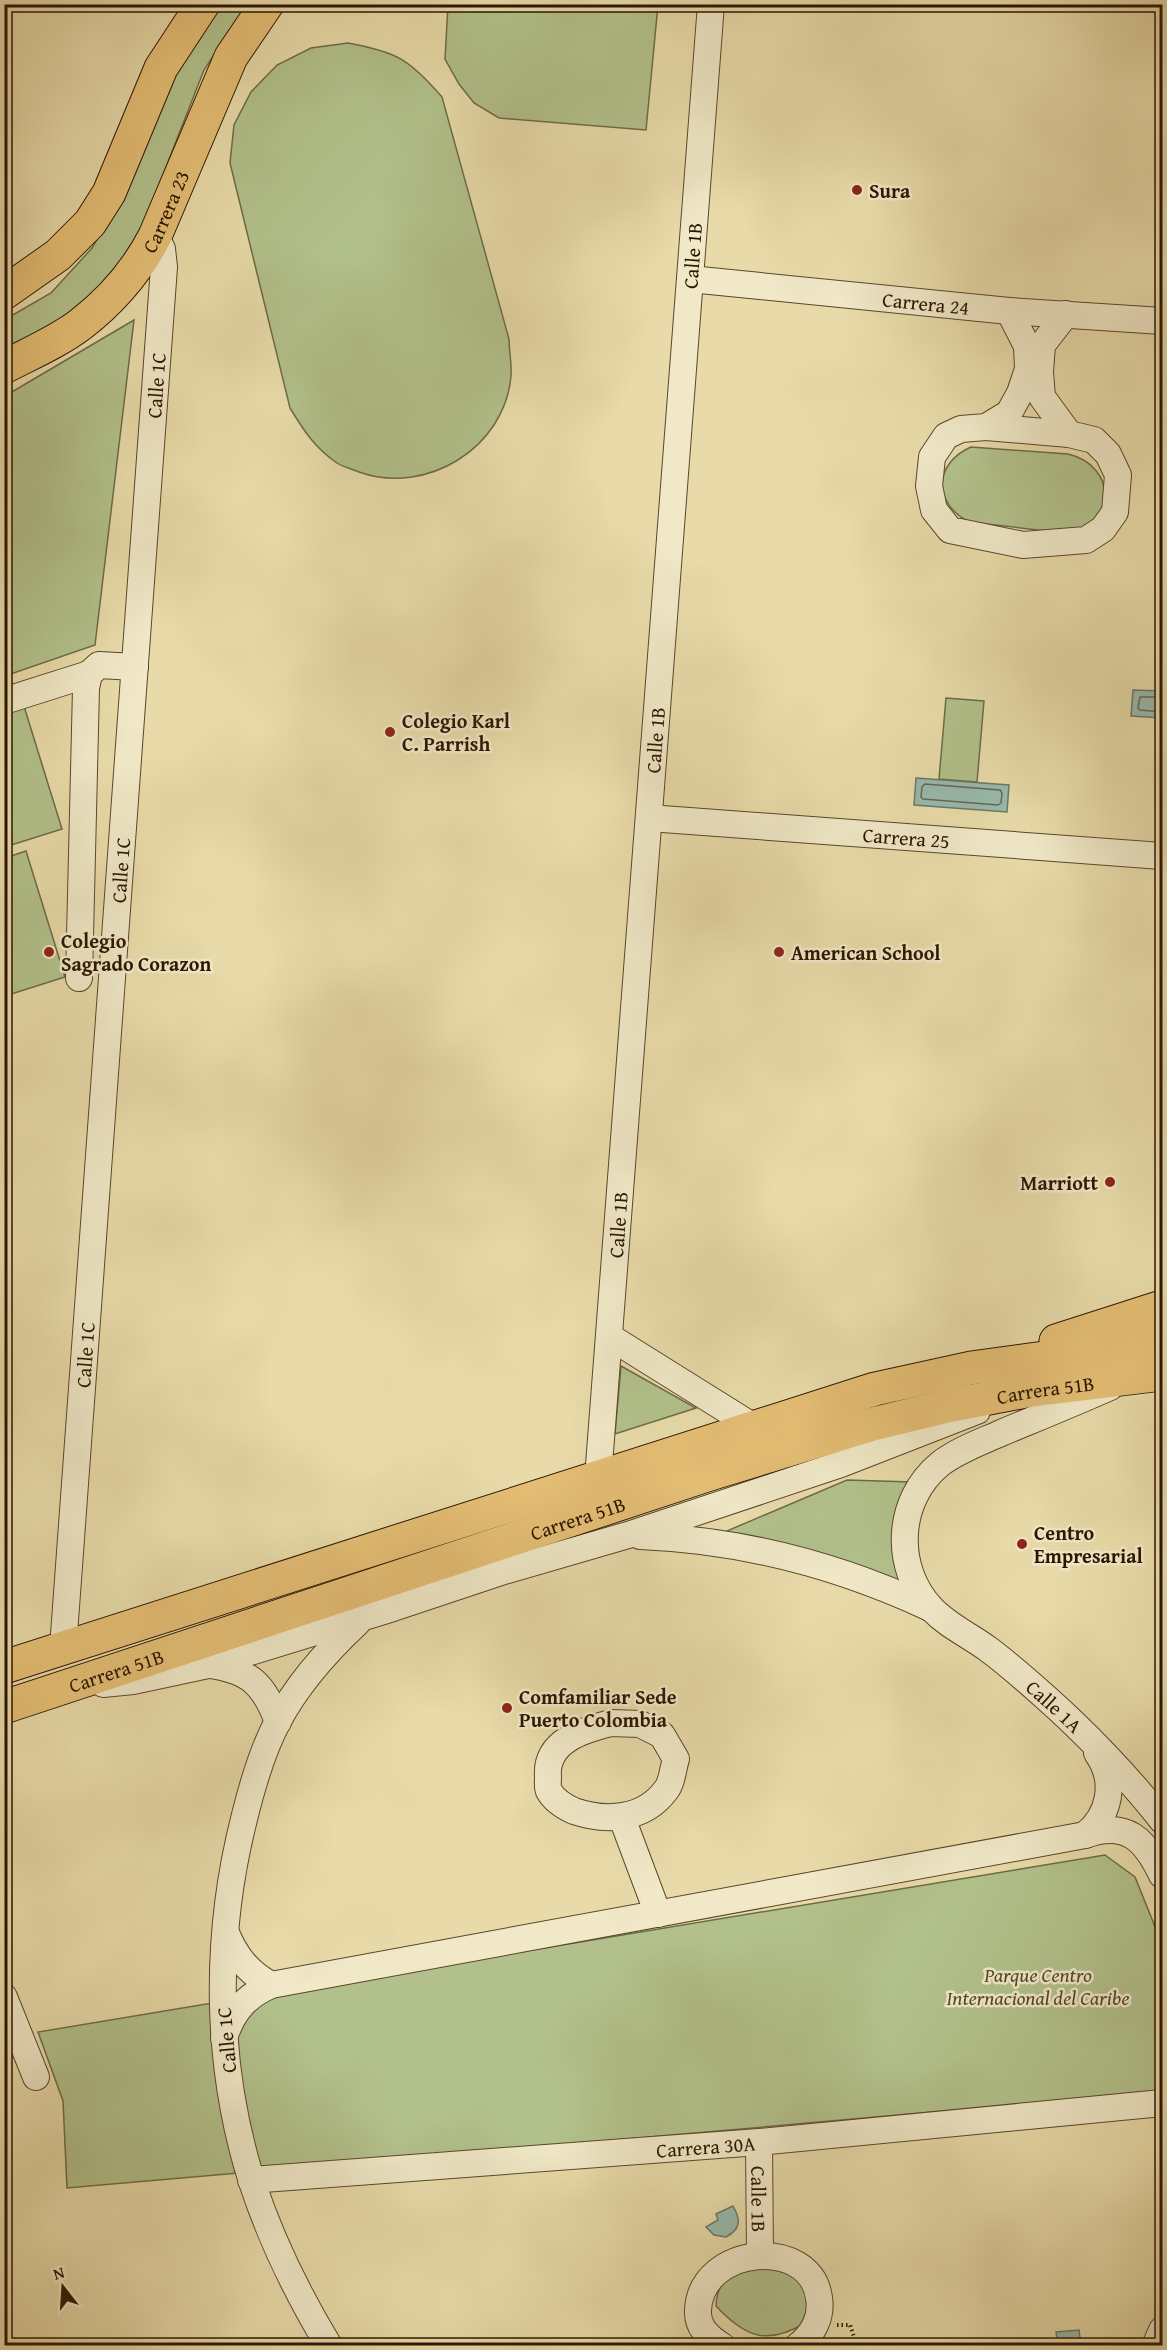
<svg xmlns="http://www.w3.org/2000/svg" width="1167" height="2350" font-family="'Gentium Book Plus',serif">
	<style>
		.green { fill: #b2c18b; stroke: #6e6b46; stroke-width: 1.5 }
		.water { fill: #98baae; stroke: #6c7869; stroke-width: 1.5 }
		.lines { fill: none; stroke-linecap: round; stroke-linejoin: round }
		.shore { stroke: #626858; stroke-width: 1.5 }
		.minor-casing { stroke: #5a462b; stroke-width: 28 }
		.major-casing { stroke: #2b1501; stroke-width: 35 }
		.path { stroke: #2b1501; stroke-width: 4; stroke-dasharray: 1.5 3; stroke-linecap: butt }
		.minor { stroke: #f0e8c7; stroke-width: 26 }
		.major { stroke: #e4be74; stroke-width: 33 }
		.poi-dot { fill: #8f2418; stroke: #f0e8c7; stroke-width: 2 }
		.labels { text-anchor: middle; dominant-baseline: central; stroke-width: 5; stroke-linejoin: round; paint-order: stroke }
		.poi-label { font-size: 20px; font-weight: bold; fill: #2b1501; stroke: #f0e8c7; text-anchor: start }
		.street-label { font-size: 20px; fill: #2b1501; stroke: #f0e8c7 }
		.park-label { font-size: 20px; font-style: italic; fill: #54492a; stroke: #f0e8c7 }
	</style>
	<rect width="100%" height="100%" fill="#e8dba9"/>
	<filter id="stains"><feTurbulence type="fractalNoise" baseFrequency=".00333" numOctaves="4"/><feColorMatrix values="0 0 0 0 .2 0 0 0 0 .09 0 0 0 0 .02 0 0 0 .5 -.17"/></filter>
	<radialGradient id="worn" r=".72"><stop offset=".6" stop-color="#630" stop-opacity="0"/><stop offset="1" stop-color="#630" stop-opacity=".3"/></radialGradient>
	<!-- green -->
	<path class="green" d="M210,5H247L204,70L137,241C122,262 106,284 87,301C62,321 32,336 5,352L4,320L51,293L92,248L119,201L150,127Z
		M448,5H658L646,130L499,118L474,103L459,84L445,59Z
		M348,43C397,52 409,59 442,97L509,339C509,351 512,364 511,376C505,448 426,496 359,472C352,469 343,467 337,463C315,448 304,431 290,408L230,163L234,125L251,92L277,65L311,48Z
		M134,320L95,645L5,676V396Z
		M971,447L1068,454C1118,466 1117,526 1065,533L969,522C933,503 933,464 971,447Z
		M946,698L984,701L977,782L939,779Z
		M23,703L62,829L5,847V709Z
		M26,851L65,977L5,996V858Z
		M621,1366L696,1408L615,1434Z
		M847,1480L912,1482C900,1508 886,1533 895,1562C899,1574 908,1585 914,1595L715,1536Z
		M1105,1855L1135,1877L1162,1944V2092L67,2188L63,2101L38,2032Z
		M772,2264L817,2286L805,2323C767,2346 745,2337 716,2306C717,2270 744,2271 772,2264Z"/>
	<!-- water -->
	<path class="water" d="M1133,690L1162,691V718L1131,716Z
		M916,778L1009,785L1007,812L914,805Z
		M733,2206C741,2220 741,2229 726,2237L714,2235L706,2227L718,2220L716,2214Z
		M1079,2330L1081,2345H1058L1056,2332Z"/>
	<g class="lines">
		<!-- shore -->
		<path class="shore" d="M1162,697H1140L1138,708L1140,710L1162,712
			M925,784L1000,790L1002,793L1001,803L998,805L923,799L921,797L922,787Z"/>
		<!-- minor casing -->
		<g class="minor-casing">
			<g id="minor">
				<path id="s1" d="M690,279L1009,311L1162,321"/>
				<path d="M1009,311L1027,346L1028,369L1020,393L1009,413L986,427L961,429L946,436L932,457L929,486L934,510L950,530L1023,545L1086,540L1103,529L1115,512L1118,475L1108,454L1094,440L1069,434L1042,397L1040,372L1042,345L1066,314"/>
				<path d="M986,427L1069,434"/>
				<path d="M4,701L89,674"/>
				<path id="s2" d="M649,818L1162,856"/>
				<path d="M79,978L86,688L89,674L99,665L135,667"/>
				<path d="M610,1337L754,1427"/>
				<path id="s3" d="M1110,1387C1074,1403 1037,1418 1001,1433C981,1442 958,1450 940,1464C896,1500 893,1568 932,1609C948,1626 969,1635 988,1649C1007,1663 1025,1679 1043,1695C1084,1731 1129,1778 1162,1820"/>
				<path id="s4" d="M598,1478L711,4"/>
				<path d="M640,1536C741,1540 838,1565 930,1608"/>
				<path id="s5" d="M63,1648L164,267L162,249L155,236"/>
				<path d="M210,1665C250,1671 264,1684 278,1722"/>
				<path d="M103,1684L133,1681L208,1665L393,1608L504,1571L628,1535L841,1464L977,1411"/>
				<path d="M611,1723L640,1724L662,1735L676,1759C673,1768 672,1783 666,1790C644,1820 606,1822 574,1811C565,1807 554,1800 549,1791C547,1788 548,1781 548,1777C545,1741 583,1730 611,1723Z"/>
				<path d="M622,1818L658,1914"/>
				<path d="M1085,1835C1110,1815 1117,1781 1097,1753"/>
				<path d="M226,1933C236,1957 248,1972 271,1985"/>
				<path d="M4,1997L36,2077"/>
				<path d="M224,2038C233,2011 246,1996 271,1985L1085,1835C1126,1820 1145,1839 1162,1875"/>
				<path id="s6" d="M759,2142L760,2256"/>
				<path id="s7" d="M251,2180L759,2142L1162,2103"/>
				<path d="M329,2346C297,2293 271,2240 252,2182C215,2065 214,1938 244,1819C252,1786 262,1751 278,1721C298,1683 326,1652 357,1623"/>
				<path d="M722,2346C708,2337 697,2327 698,2310C701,2245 811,2236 819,2298C822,2317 813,2334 798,2346"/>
				<path d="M1155,2346L1162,2330"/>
			</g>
		</g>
		<!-- major casing -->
		<g class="major-casing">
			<g id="major">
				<path d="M4,293L58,255L90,223L109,193L161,68L203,4"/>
				<path id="s8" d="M4,367C29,354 59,341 81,324C112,300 137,271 155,236L231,57L267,4"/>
				<path d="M1056,1341L1162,1307"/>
				<path d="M4,1667L875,1389L971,1368L1162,1342"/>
				<path id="s9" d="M4,1707L713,1473L873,1424L947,1406L1031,1390L1162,1374"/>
			</g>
		</g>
		<!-- path -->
		<path class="path" d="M837,2325H850L857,2346"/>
		<!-- minor -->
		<use href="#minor" class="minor"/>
		<!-- major -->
		<use href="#major" class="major"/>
	</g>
	<!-- markers -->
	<g class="poi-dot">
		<circle cx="857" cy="190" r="6"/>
		<circle cx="390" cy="732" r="6"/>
		<circle cx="49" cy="952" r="6"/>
		<circle cx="779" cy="952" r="6"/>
		<circle cx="1110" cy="1182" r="6"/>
		<circle cx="1022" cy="1544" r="6"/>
		<circle cx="507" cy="1708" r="6"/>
	</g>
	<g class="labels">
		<!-- poi labels -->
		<g class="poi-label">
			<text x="869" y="190">Sura</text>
			<text x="402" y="720">Colegio Karl<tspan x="402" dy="23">C. Parrish</tspan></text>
			<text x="61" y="940">Colegio<tspan x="61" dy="23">Sagrado Corazon</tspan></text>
			<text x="791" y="952">American School</text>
			<text x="1098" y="1182" text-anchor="end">Marriott</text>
			<text x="1034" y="1532">Centro<tspan x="1034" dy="23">Empresarial</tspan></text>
			<text x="519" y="1696">Comfamiliar Sede<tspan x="519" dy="23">Puerto Colombia</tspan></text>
		</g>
		<!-- street labels -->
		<g class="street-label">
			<text stroke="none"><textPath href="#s8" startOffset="231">Carrera 23</textPath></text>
			<text stroke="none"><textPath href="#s4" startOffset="1226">Calle 1B</textPath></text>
			<text stroke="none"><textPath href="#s1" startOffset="237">Carrera 24</textPath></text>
			<text stroke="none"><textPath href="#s5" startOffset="1266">Calle 1C</textPath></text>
			<text stroke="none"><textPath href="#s4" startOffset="740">Calle 1B</textPath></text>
			<text stroke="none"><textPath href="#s2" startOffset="258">Carrera 25</textPath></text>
			<text stroke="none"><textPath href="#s5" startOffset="780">Calle 1C</textPath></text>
			<text stroke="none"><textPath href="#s4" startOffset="254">Calle 1B</textPath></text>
			<text stroke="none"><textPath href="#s5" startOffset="294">Calle 1C</textPath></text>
			<text stroke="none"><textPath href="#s9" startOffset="1090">Carrera 51B</textPath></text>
			<text stroke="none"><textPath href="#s9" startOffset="604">Carrera 51B</textPath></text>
			<text stroke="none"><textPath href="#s9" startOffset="118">Carrera 51B</textPath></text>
			<text stroke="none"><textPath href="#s3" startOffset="506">Calle 1A</textPath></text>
			<text transform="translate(226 2040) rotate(-95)">Calle 1C</text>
			<text stroke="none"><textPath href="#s7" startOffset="456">Carrera 30A</textPath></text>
			<text stroke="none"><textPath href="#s6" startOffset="57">Calle 1B</textPath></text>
		</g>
		<!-- park labels -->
		<g class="park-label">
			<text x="1038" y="1974">Parque Centro<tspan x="1038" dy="23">Internacional del Caribe</tspan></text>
		</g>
	</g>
	<!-- margin -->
	<rect width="1167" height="2350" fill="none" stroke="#e8dba9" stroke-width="24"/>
	<rect x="6" y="6" width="1155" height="2338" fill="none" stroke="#2b1501" stroke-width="3"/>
	<rect x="12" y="12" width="1143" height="2326" fill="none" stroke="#2b1501" stroke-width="1.5"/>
	<!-- north arrow -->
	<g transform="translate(63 2287) rotate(343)" stroke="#f0e8c7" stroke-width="4.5" paint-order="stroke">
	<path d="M0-4.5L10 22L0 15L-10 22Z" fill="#2b1501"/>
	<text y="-9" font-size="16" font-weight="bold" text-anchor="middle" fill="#2b1501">N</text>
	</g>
	<rect width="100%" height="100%" filter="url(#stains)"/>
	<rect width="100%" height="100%" fill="url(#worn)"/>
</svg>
